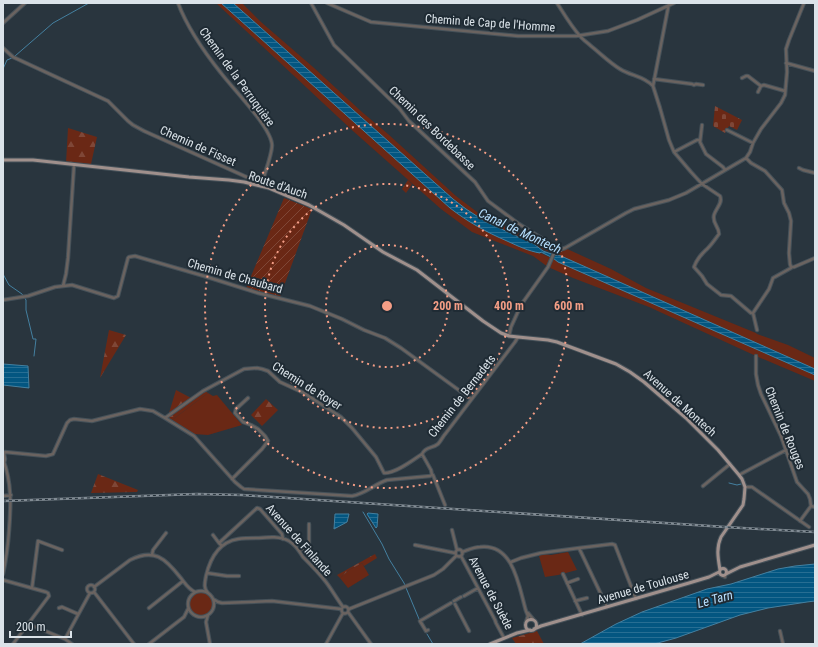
<svg xmlns="http://www.w3.org/2000/svg" width="818" height="647" font-family="'Roboto Condensed',sans-serif">
	<style>
		.grass { fill: #6a2815 }
		.forest { fill: url(#forest-firs) }
		.cemetery { fill: url(#cemetery-stones) }
		.garden { fill: url(#garden-furrows) }
		.water { fill: url(#water-rules); stroke: #4480a0 }
		.lines { fill: none; stroke-linecap: round; stroke-linejoin: round }
		.stream { stroke: #4480a0; stroke-width: 1 }
		.minor-casing { stroke: #455159; stroke-width: 4.5 }
		.major-casing { stroke: #455159; stroke-width: 5 }
		.minor { stroke: #6a6360; stroke-width: 2.5 }
		.major { stroke: #a0908c; stroke-width: 3 }
		.rail-casing { stroke: #828c94; stroke-width: 2.5 }
		.rail { stroke: #1f2b34; stroke-width: 1; stroke-dasharray: 3; stroke-linecap: butt }
		.ring { fill: none; stroke: #f49e86; stroke-width: 2; stroke-dasharray: 2 4 }
		.labels { text-anchor: middle; dominant-baseline: central; stroke-width: 4; stroke-linejoin: round; paint-order: stroke }
		.street-label { font-size: 12px; fill: #dbe3e9; stroke: #1f2b34 }
		.water-label { font-size: 13px; font-style: italic; fill: #b6dffe; stroke: #1f2b34 }
		.centre { fill: #f49e86; stroke: #1f2b34; stroke-width: 2 }
		.ring-label { font-size: 12px; text-anchor: middle; font-weight: bold; fill: #f49e86; stroke: #1f2b34; stroke-width: 4; stroke-linejoin: round; paint-order: stroke }
	</style>
	<defs>
		<pattern id="forest-firs" width="22" height="20" patternUnits="userSpaceOnUse"><rect width="22" height="20" fill="#6a2815"/><path d="M5 1l3.5 6h-7zM16 11l3.5 6h-7z" fill="#7f4737"/></pattern>
		<pattern id="cemetery-stones" width="16" height="16" patternUnits="userSpaceOnUse"><rect width="16" height="16" fill="#6a2815"/><path d="M2 7V4a2 2 0 0 1 4 0v3zM10 15v-3a2 2 0 0 1 4 0v3z" fill="#7f4737"/></pattern>
		<pattern id="garden-furrows" width="10" height="10" patternUnits="userSpaceOnUse"><rect width="10" height="10" fill="#6a2815"/><path d="M-1 1l2-2M0 10L10 0M9 11l2-2" fill="none" stroke="#7f4737"/></pattern>
		<pattern id="water-rules" width="6" height="5" patternUnits="userSpaceOnUse"><rect width="6" height="5" fill="#035681"/><path d="M0 2.5h6" fill="none" stroke="#276e93"/></pattern>
	</defs>
	<rect width="100%" height="100%" fill="#29353e"/>
	<!-- grass -->
	<path class="grass" d="M216,3H221L450,208C468,222 486,232 507,241C518,246 528,251 540,253L812,374L815,375V381L756,356L649,307L573,278L548,267L533,256L472,232L441,209L353,131Z
		M233,3H242L261,22L313,67L362,112L388,134L456,196L477,212L495,222L527,236L533,233L549,243L556,251L565,248L611,269L646,288L756,333L757,334L788,345L815,358V369L561,256L542,249L534,244L486,222L466,209L453,199Z
		M208,393L213,396L217,395L242,425L208,435L194,434L172,420Z
		M568,552L577,570L558,575L545,577L539,556L543,554L551,555Z
		M362,563L369,575L348,588L340,578L349,570Z
		M189 604a12 12 0 1 1 24 0a12 12 0 1 1-24 0Z"/>
	<!-- forest -->
	<path class="forest" d="M68,128L97,137L91,164L66,163Z
		M408,180L412,184L406,193L402,189Z
		M109,330L126,335L100,378Z
		M176,390L193,399L205,391L208,393L172,420L165,416L169,413Z
		M266,399L278,410L262,426L251,415Z
		M98,474L138,490L137,492L91,493Z
		M375,554L377,558L364,566L362,563L349,570L340,578L337,575Z
		M537,631L544,644H516L512,638Z"/>
	<!-- cemetery -->
	<path class="cemetery" d="M715,106L742,120L737,130L729,126L725,133L713,126Z"/>
	<!-- garden -->
	<path class="garden" d="M284,198L312,209L280,297L246,288Z"/>
	<!-- water -->
	<path class="water" d="M221,3H233L453,199L466,209L486,222L534,244L543,251L554,255L561,256L815,369V375L558,262L553,258L541,252L540,253C528,251 518,246 507,241C486,232 468,222 450,208Z
		M3,364L28,366L29,388L3,385Z
		M368,513L378,514L377,527L376,528L367,514Z
		M335,514H349L347,522L334,529Z
		M815,564V601L807,602L768,608L740,615L676,638L654,644H580L616,624L642,612L707,589L731,584L778,569L795,566Z"/>
	<g class="lines">
		<!-- stream -->
		<path class="stream" d="M15,56L53,23L89,3
			M3,69L7,60L12,58
			M3,274L9,285L22,294L26,300V310L33,339H36L34,356
			M729,483L737,485L741,484
			M363,512L382,544L389,559L404,583L419,619
			M427,634L433,644"/>
		<!-- minor casing -->
		<g class="minor-casing">
			<path id="minor" d="M178,3C187,27 205,53 221,73C233,89 271,127 272,145C272,155 264,175 261,186
				M311,3L334,45L399,108L409,121L475,182L488,201L519,224L549,243L556,251
				M327,3L371,22L518,36H576L608,31L637,20L674,3
				M557,3C564,14 571,26 580,36C583,40 588,43 591,46C601,54 610,63 620,69C631,76 644,76 653,86
				M669,3L653,86L660,108L669,140L674,152L691,172L702,184L720,196C723,203 716,208 714,215C712,224 719,226 719,234C716,238 712,244 708,248C702,254 697,258 694,267L702,276L707,284L721,295L731,296L751,313H753
				M3,23L25,3
				M3,48L13,57L108,101L128,121L133,125L144,131L251,179L255,184
				M786,63L815,71
				M742,78L746,76H748L761,86
				M654,79L692,84L694,85L696,84L703,85
				M758,92L761,86L764,85L785,91
				M702,125L700,142L706,154L723,167L725,170
				M727,130L753,143
				M674,152L697,140H700
				M746,158L751,163L765,171L782,190L784,203L789,213L791,221L789,253L790,264L791,267
				M799,168L803,170L815,173
				M63,286L66,274L68,258L74,165
				M3,300L28,296L55,287L72,285L114,298L118,296L128,258L129,257L135,256L204,276L258,293L310,306L342,319L364,330L385,338L401,348L471,399
				M757,330L753,313L769,289L773,278L791,268V267H794L815,258
				M509,336L511,327L521,305L548,267L554,253L556,251L565,248L626,213L634,209L669,200L686,193L746,158L750,152L753,143L761,129L781,103L785,95L787,72L786,49L789,40L804,3
				M756,356V374L758,385L761,394L781,436L797,482L808,494L810,499L811,506L800,521
				M165,418L203,391L244,369L257,368L262,369L268,371L280,382L304,393L341,417L352,428L376,457L384,473C395,474 413,460 422,454
				M3,459C12,483 11,506 9,531C8,545 6,560 3,574
				M4,463L5,459L4,454L5,452L46,456L53,454L67,423L70,420L74,419L92,421L140,409L153,411L165,418L194,436L235,482L241,487L244,489L352,496C365,494 375,484 387,480L430,476L432,475
				M739,475L786,450
				M232,479L262,449L268,441L265,436L258,429L251,425L243,422L235,413L236,409L248,398
				M703,486L730,464
				M745,487H752L809,527
				M3,496L11,495
				M445,505L433,475H432L431,470L422,454C426,446 432,449 438,444C441,441 443,436 446,433L515,342L518,337
				M811,506L815,507
				M452,530L457,550
				M213,535L219,543
				M415,545L455,553
				M222,546L219,543L257,508L260,509L282,534L283,539
				M579,548L612,544L615,545L636,599
				M455.5 553a3.5 3.5 0 1 1 7 0a3.5 3.5 0 1 1-7 0Z
				M299,551L307,546L309,543V524
				M462,552C468,550 474,547 480,547C514,543 519,587 526,611L528,616L526,622
				M152,555L153,550L166,533
				M461,556L495,620L496,623L504,638
				M511,562L521,558L541,553L579,548L607,607
				M207,573L227,576H239
				M563,574L582,615
				M723,576L725,577V575
				M3,580L46,592L48,593L49,596L13,644
				M567,583L578,579
				M87 589a4 4 0 1 1 8 0a4 4 0 1 1-8 0Z
				M94,587L130,560C154,548 165,558 180,577C185,583 188,589 195,592
				M32,588L38,541L62,550
				M188 604a13 13 0 1 1 26 0a13 13 0 1 1-26 0Z
				M94,592L134,644
				M208,593C203,588 205,582 206,576C210,559 219,542 238,539C245,538 252,538 259,538C269,537 280,536 289,541C296,545 299,551 303,557C311,565 319,573 326,582C332,590 337,599 343,607
				M464,596L478,588
				M213,599L218,602L222,603L272,601L341,609
				M454,601L461,597
				M575,601L587,598
				M455,604L469,631
				M341.5 610a3.5 3.5 0 1 1 7 0a3.5 3.5 0 1 1-7 0Z
				M59,608L62,607L78,614
				M149,608L183,581
				M349,609L434,575L443,569L456,556
				M348,612L371,644
				M528,613L533,619
				M208,615L206,622L210,644
				M28,624L65,639L72,644
				M428,630L426,631L420,621L451,603
				M780,631L783,644
				M65,639L90,593
				M149,644L184,617L188,609
				M326,644L343,613"/>
		</g>
		<!-- major casing -->
		<g class="major-casing">
			<path id="major" d="M3,160H33L189,177L229,180L244,182L269,188L309,205L344,225L383,252L417,270L483,321L501,333L509,336L518,337L548,340L557,342L616,364L630,372L644,382L686,418L718,450L739,475L742,479L745,487L744,499L743,505L721,537C716,548 718,558 720,570
				M719.5 572a3.5 3.5 0 1 1 7 0a3.5 3.5 0 1 1-7 0Z
				M726,574L740,567L815,545
				M525.5 625a5.5 5.5 0 1 1 11 0a5.5 5.5 0 1 1-11 0Z
				M534,629L541,626L689,583L709,577L719,572
				M490,644L517,633L530,630"/>
		</g>
		<!-- minor -->
		<use href="#minor" class="minor"/>
		<!-- major -->
		<use href="#major" class="major"/>
		<!-- rail casing -->
		<g class="rail-casing">
			<path id="rail" d="M3,501L197,494L242,495L725,527L815,532"/>
		</g>
		<!-- rail -->
		<use href="#rail" class="rail"/>
	</g>
	<!-- distance rings -->
	<g class="ring">
		<circle cx="387" cy="306" r="61"/>
		<circle cx="387" cy="306" r="122"/>
		<circle cx="387" cy="306" r="182"/>
	</g>
	<g class="labels">
		<!-- street labels -->
		<g class="street-label">
			<text transform="translate(490 23) rotate(4)">Chemin de Cap de l'Homme</text>
			<text transform="translate(237 77) rotate(54)">Chemin de la Perruquière</text>
			<text transform="translate(432 128) rotate(44)">Chemin des Bordebasse</text>
			<text transform="translate(198 146) rotate(24)">Chemin de Fisset</text>
			<text transform="translate(278 185) rotate(19)">Route d'Auch</text>
			<text transform="translate(235 276) rotate(16)">Chemin de Chaubard</text>
			<text transform="translate(307 386) rotate(32)">Chemin de Royer</text>
			<text transform="translate(462 396) rotate(-52)">Chemin de Bernadets</text>
			<text transform="translate(680 403) rotate(42)">Avenue de Montech</text>
			<text transform="translate(785 428) rotate(68)">Chemin de Rouges</text>
			<text transform="translate(299 540) rotate(48)">Avenue de Finlande</text>
			<text transform="translate(643 587) rotate(-16)">Avenue de Toulouse</text>
			<text transform="translate(491 593) rotate(62)">Avenue de Suède</text>
		</g>
		<!-- water labels -->
		<g class="water-label">
			<text transform="translate(520 231) rotate(25)">Canal de Montech</text>
			<text transform="translate(715 599) rotate(-15)">Le Tarn</text>
		</g>
	</g>
	<circle cx="387" cy="306" r="6" class="centre"/>
	<g class="ring-label">
		<text x="448" y="310">200 m</text>
		<text x="509" y="310">400 m</text>
		<text x="569" y="310">600 m</text>
	</g>
	<!-- border -->
	<rect width="818" height="647" fill="none" stroke="#dbe3e9" stroke-width="8"/>
	<!-- scale -->
	<path d="M10 631v6h61v-6" fill="none" stroke="#dbe3e9" stroke-width="2"/>
	<text x="16" y="631" font-size="12" fill="#dbe3e9" stroke="#1f2b34" stroke-width="3" paint-order="stroke">200 m</text>
</svg>
